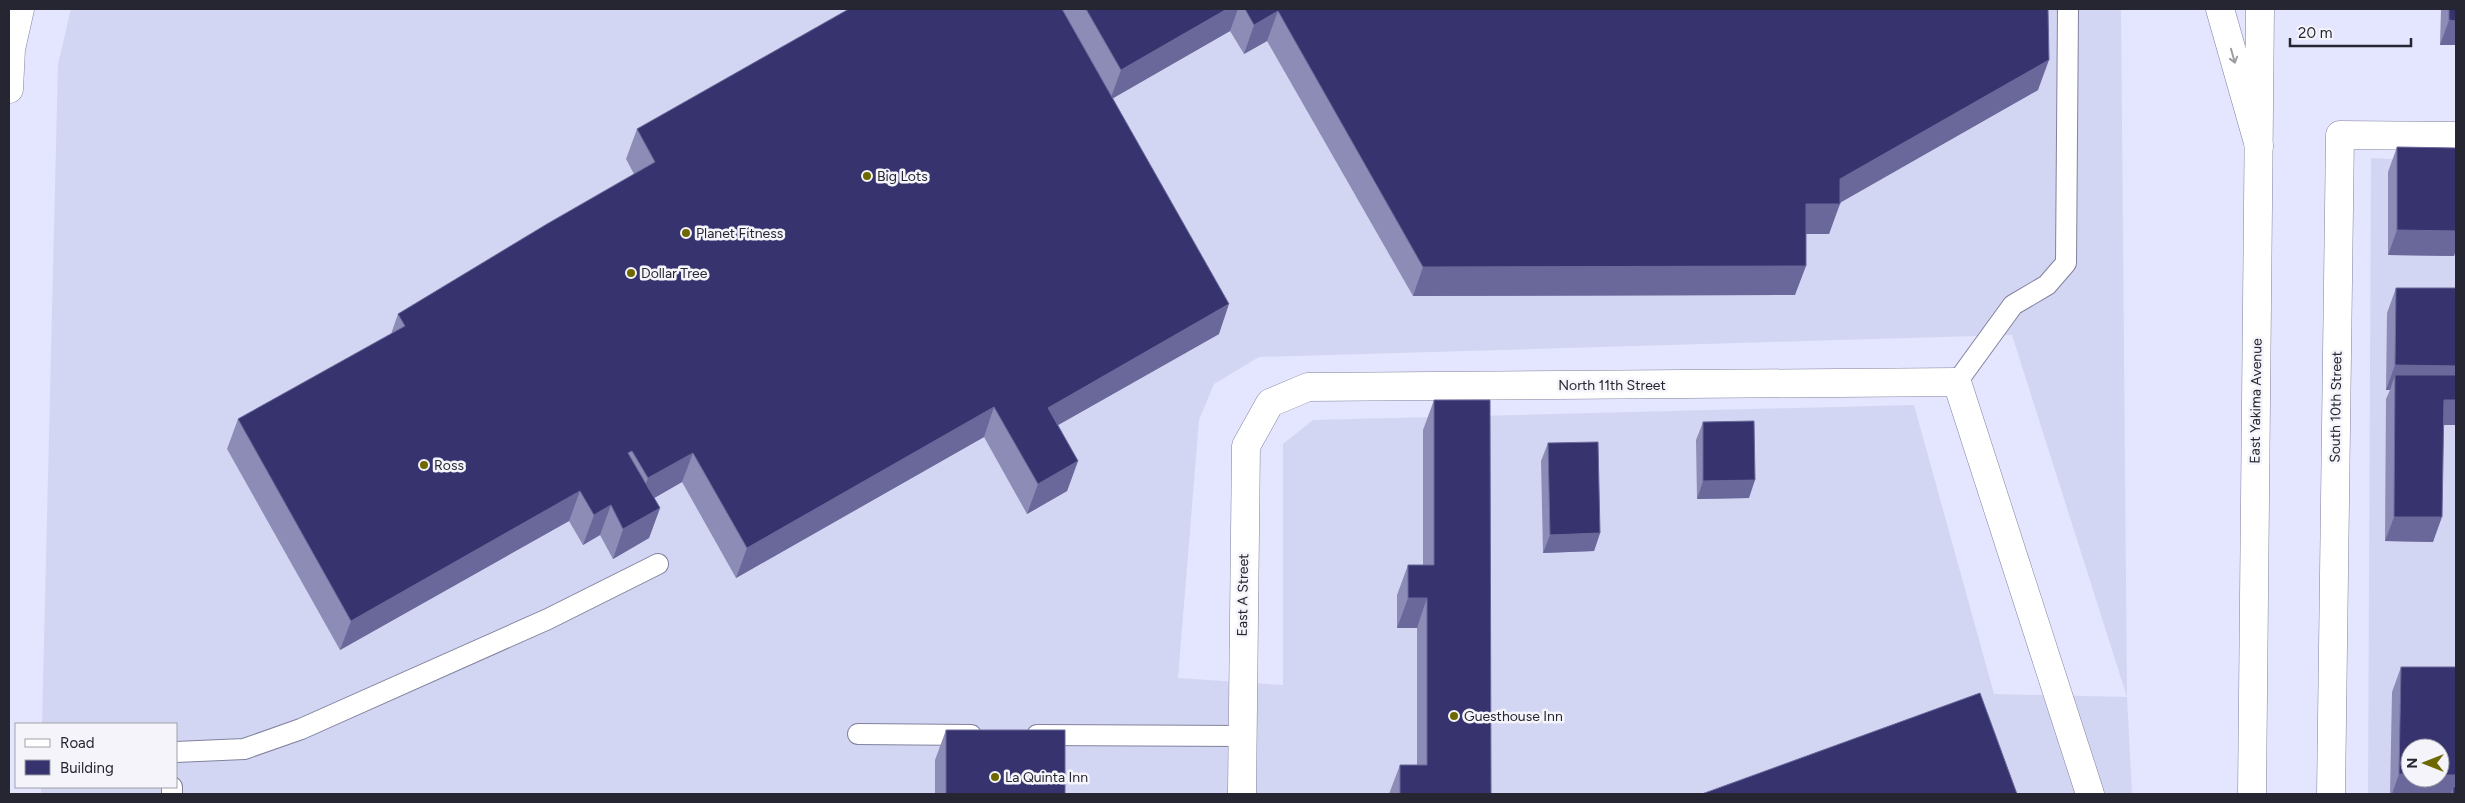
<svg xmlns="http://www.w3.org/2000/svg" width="2465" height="803" font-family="Figtree,sans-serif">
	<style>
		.built { fill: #d3d6f2; fill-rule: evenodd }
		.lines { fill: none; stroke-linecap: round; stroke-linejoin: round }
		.lane-casing { stroke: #81829e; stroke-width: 22 }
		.street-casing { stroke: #81829e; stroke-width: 29 }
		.secondary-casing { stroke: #81829e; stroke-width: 29 }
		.highway-casing { stroke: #81829e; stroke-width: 29 }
		.lane { stroke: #fff; stroke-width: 20 }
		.street { stroke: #fff; stroke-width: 28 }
		.secondary { stroke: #fff; stroke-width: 28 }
		.highway { stroke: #fff; stroke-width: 28 }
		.wall { fill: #8d8cb6 }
		.shaded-wall { fill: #6a689a }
		.building { fill: #36336f; stroke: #6a689a }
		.oneway { stroke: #9d9da2 }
		.poi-dot { fill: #6e6801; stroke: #f4f4fa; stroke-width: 2 }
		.labels { text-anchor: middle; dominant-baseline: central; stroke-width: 5; stroke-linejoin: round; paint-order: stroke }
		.poi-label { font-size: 14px; fill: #252631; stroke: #f4f4fa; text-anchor: start }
		.street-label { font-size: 14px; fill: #252631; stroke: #f4f4fa }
	</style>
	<rect width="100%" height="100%" fill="#e4e5fe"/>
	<!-- built -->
	<path class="built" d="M71,9H2121L2127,697L2132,794H41V787H176V724H42L58,64ZM2012,335L2127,697L1994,694L1914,405L1313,420L1283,444V685L1178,678L1199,420L1214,384L1259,357Z
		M2371,158L2456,162V794H2368ZM2410,748H2440V778H2410Z"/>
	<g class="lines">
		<!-- lane casing -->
		<g class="lane-casing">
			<path id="lane" d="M1957,382L2013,305L2047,285L2066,263L2068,9
				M858,734L971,735
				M1037,735L1243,736
				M176,752L244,749L301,729L548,619L658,564
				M172,794V787"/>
		</g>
		<!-- street casing -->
		<g class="street-casing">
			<path id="street" d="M1242,794L1246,446L1270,403L1308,387L1957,382L2090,794
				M2331,794L2340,135L2456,136"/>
		</g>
		<!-- secondary casing -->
		<g class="secondary-casing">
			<path id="secondary" d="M9,89L11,49L20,9
				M2252,794L2260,9"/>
		</g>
		<!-- highway casing -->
		<g class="highway-casing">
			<path id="highway" d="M2220,9L2259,146"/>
		</g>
		<!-- lane -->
		<use href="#lane" class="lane"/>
		<!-- street -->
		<use href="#street" class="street"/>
		<!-- secondary -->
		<use href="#secondary" class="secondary"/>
		<!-- highway -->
		<use href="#highway" class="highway"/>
	</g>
	<!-- wall -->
	<path class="wall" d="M849,9H2048L2038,90L1840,202L1829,234H1806L1795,295L1413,296L1267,41L1244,54L1230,31L1113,98L1219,334L1058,425L1078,461L1067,491L1027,514L984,437L736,578L682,482L654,498L660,508L649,538L613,559L600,535L583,545L569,521L340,650L227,449L238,419L391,334L398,314L634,174L626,159L637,129Z
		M2441,9H2456V45H2440Z
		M2397,147L2456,148V249L2454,256L2388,255V172Z
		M2396,288H2456V425H2444L2433,542L2385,541L2386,399L2390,390H2386L2387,313Z
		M1434,400L1491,794H1389L1400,765H1417V628H1397V595L1408,565H1423V430Z
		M1703,422L1749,498L1697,499L1696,440Z
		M1548,443L1600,533L1594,551L1543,553L1541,461Z
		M2401,667L2456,794H2390L2392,692Z
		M946,730L1065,794H935V760Z"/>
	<!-- shaded-wall -->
	<path class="shaded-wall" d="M1227,9H1238L1230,31L1110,100L1121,70Z
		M1278,11L1267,41L1244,54L1254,25Z
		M2449,20L2456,21V45H2440Z
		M2049,60L2038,90L1838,204H1840L1829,234H1795L1806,204L1840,179Z
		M2397,230L2456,231V249L2454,256L2388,255Z
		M1806,266L1795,295L1413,296L1423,267Z
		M1229,304L1219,334L1037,437L1048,408Z
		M2395,365L2456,366V390L2395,375L2390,390H2386Z
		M2444,400H2456V425H2435Z
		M994,407L984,437L736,578L747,548Z
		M693,453L682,482L637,508L648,478Z
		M1078,461L1067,491L1027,514L1038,484Z
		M1755,480L1749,498L1697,499L1703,481Z
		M580,491L569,521L340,650L351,621Z
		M611,505L600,535L583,545L594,515Z
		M660,508L649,538L613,559L623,529Z
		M2394,517H2442L2433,542L2385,541Z
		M1600,533L1594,551L1543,553L1550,535Z
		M1408,598H1427L1417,628H1397Z
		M2399,774H2410V778H2440V775H2456V794L2453,787L2451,794H2392Z"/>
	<!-- building -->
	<path class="building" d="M849,9H1062L1229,304L1048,408L1078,461L1038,484L994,407L747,548L693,453L648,478L632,451L628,453L660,508L623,529L611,505L594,515L580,491L351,621L238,419L405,326L398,314L547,224L655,162L637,129Z
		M1086,9H1227L1121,70Z
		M1245,9H2048L2049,60L1840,179V204H1806V266L1423,267L1278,11L1254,25Z
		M2449,9H2456V21L2449,20Z
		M2397,147L2456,148V231L2397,230Z
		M2396,288H2456V366L2395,365Z
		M2395,375H2456V400H2444L2442,517H2394Z
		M1434,400H1490L1491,794H1400V765H1427V598H1408V565H1434Z
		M1754,421L1755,480L1703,481V422Z
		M1598,442L1600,533L1550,535L1548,443Z
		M2401,667H2456V775H2440V748H2410V774H2399Z
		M1980,693L2017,794H1702Z
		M946,730H1065V794H946Z
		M2453,787H2456V794H2453Z"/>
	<!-- one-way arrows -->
	<defs><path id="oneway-shaft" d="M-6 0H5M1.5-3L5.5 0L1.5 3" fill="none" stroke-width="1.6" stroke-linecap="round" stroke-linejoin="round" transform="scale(1.25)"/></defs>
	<use class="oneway" href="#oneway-shaft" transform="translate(2233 56) rotate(74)"/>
	<!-- markers -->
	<g class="poi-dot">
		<circle cx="867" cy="176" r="5"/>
		<circle cx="686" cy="233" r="5"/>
		<circle cx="631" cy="273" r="5"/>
		<circle cx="424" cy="465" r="5"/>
		<circle cx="1454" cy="716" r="5"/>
		<circle cx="995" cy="777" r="5"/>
	</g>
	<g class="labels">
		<!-- poi labels -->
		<g class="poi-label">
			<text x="877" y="176">Big Lots</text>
			<text x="696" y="233">Planet Fitness</text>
			<text x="641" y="273">Dollar Tree</text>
			<text x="434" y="465">Ross</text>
			<text x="1464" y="716">Guesthouse Inn</text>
			<text x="1005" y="777">La Quinta Inn</text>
		</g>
		<!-- street labels -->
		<g class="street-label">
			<text x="1612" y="385">North 11th Street</text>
			<text transform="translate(2256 401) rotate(-89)">East Yakima Avenue</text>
			<text transform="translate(2336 407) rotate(-89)">South 10th Street</text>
			<text transform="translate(1243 595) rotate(-89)">East A Street</text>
		</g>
	</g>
	<!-- border -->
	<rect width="2465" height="803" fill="none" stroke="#252631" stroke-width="20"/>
	<!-- legend -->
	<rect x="15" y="723" width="162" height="65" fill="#f4f4fa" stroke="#a1a2aa"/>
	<rect x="25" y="739" width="25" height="8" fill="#ffffff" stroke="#a1a2aa"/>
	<text x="60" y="748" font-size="15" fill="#252631">Road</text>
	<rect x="25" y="760" width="25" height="15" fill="#36336f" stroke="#a1a2aa"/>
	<text x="60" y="773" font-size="15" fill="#252631">Building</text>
	<!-- north arrow -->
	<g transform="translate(2425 763) rotate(270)"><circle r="24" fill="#f4f4fa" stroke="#a1a2aa"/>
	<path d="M0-4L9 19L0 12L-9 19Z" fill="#6e6801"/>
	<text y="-8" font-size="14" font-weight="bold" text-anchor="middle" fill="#252631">N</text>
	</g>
	<!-- scale -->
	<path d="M2290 38v8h121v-8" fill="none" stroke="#252631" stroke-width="2.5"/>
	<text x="2298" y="38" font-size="15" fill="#252631" stroke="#f4f4fa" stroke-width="4" paint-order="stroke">20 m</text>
</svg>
